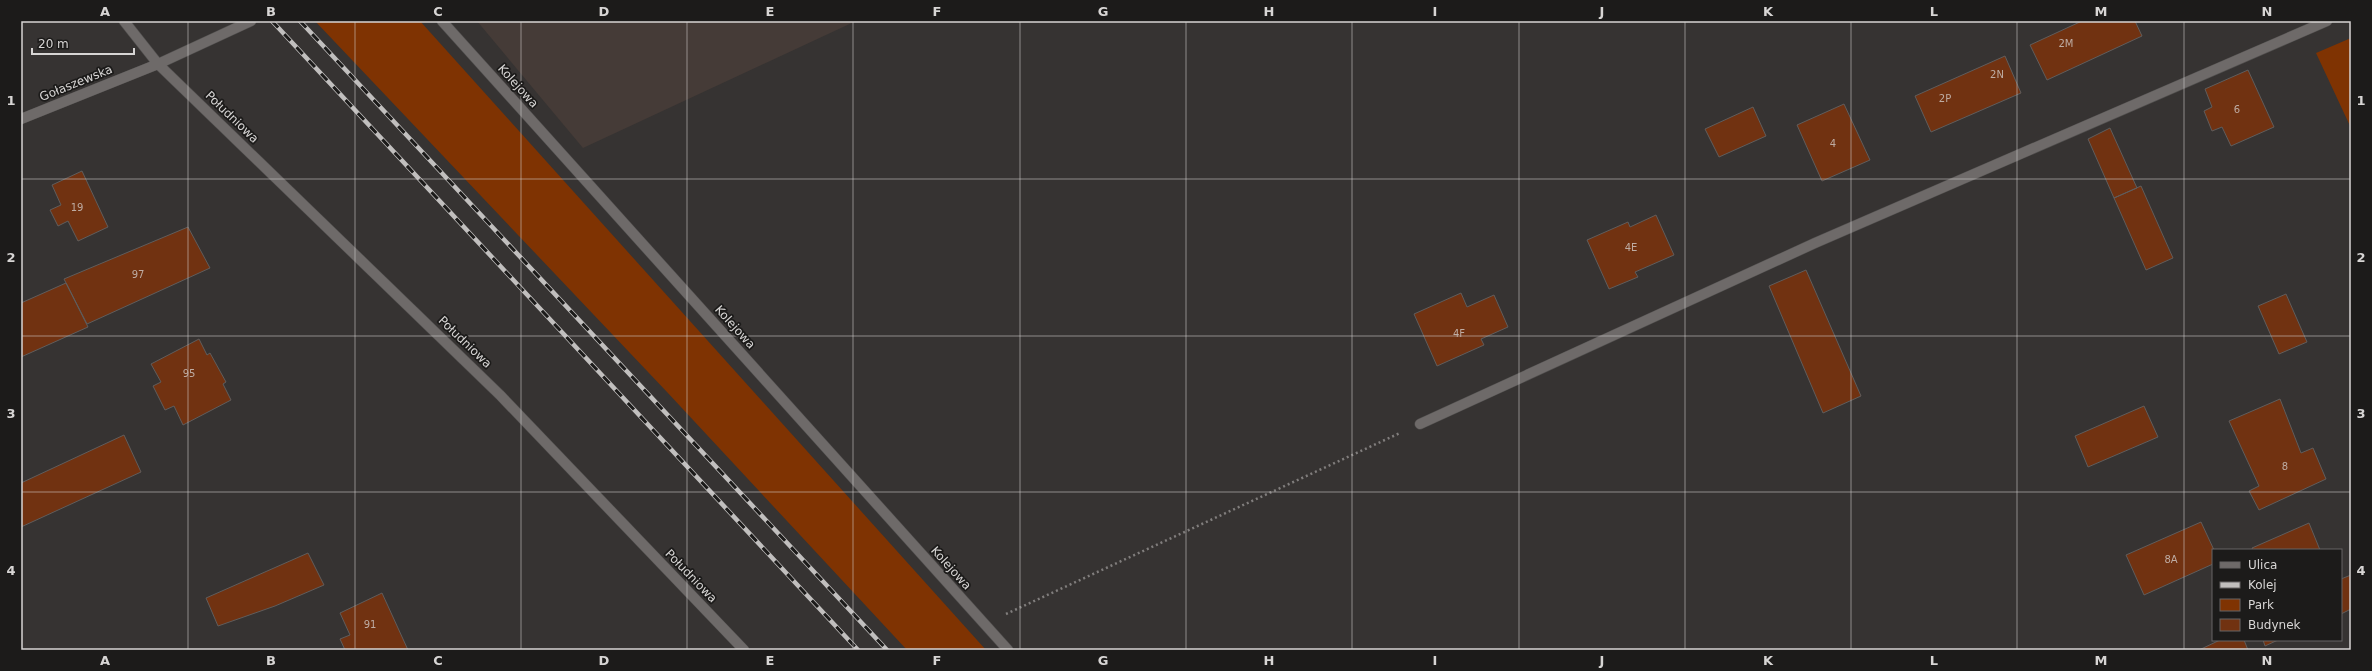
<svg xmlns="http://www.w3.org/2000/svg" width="2372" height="671" font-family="'DejaVu Sans',sans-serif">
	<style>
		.built { fill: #453b37 }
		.green { fill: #7f3302 }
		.building { fill: #713211; stroke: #605d5c }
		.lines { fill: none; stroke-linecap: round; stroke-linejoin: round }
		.street-casing { stroke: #514f4e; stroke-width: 11 }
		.path { stroke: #817e7d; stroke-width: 2.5; stroke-dasharray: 2 3; stroke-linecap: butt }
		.street { stroke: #6e6a69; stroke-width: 10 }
		.rail-casing { stroke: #c1bfbe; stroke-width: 4.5 }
		.rail { stroke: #1c1b1a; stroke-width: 3; stroke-dasharray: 9; stroke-linecap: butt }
		.grid { fill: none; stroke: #d7d5d4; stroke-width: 1; stroke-opacity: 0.55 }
		.labels { text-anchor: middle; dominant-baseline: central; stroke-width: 3.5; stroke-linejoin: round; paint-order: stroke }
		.number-label { font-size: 10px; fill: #beaca3 }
		.street-label { font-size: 12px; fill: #d7d5d4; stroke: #1c1b1a }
		.neatline { fill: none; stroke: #d7d5d4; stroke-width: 1.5 }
		.grid-label { font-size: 13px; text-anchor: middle; font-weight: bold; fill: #d7d5d4 }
	</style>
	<rect width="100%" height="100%" fill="#363332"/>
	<!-- built -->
	<path class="built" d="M477,21H856L583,148Z"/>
	<!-- green -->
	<path class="green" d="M315,21H420L986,650H907L667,392Z
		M2351,38V128L2316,53Z"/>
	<!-- building -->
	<path class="building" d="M2082,21H2135L2142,36L2047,80L2030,45Z
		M2005,56L2021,93L1931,132L1915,96Z
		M2248,70L2274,127L2231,146L2222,127L2212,131L2204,111L2212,107L2205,89Z
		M1844,104L1870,160L1822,181L1797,125Z
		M1753,107L1766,136L1719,157L1705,129Z
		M2110,128L2137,188L2114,198L2088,139Z
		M82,171L108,227L78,241L68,221L58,226L50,210L61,205L52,185Z
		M2141,186L2173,258L2146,270L2114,198Z
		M1656,215L1674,255L1635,272L1638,277L1609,289L1587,240L1628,222L1630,227Z
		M188,227L210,268L87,324L64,279Z
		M1806,270L1861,396L1823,413L1769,286Z
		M66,283L88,327L21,357V303Z
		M1461,293L1467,307L1494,295L1508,327L1481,339L1484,345L1437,366L1414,314Z
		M2286,294L2307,342L2279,354L2258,306Z
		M199,339L207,355L210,353L226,382L223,384L231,400L183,425L174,406L165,410L153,386L161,382L151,364Z
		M2280,399L2301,453L2313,448L2326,479L2259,510L2249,491L2259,486L2229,421Z
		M2144,406L2158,437L2088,467L2075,436Z
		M124,435L141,472L21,527V483Z
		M2201,522L2214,550L2213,564L2144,595L2126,555Z
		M2309,523L2320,550H2253L2252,548Z
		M308,553L324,585L275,606L218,626L206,598Z
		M2351,575V609L2341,614V579Z
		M382,593L408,650H345L340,639L350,635L340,613Z
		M2220,640H2244L2248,650H2199Z
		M2263,640H2278L2265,646Z"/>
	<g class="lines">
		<!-- street casing -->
		<g class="street-casing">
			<path id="street" d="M124,21L158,64L500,395L744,650
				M442,21L1008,650
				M21,119L158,64L251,21
				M1420,424L1815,243L2327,21"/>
		</g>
		<!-- path -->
		<path class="path" d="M1006,614L1400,433"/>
		<!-- street -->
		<use href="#street" class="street"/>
		<!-- rail casing -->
		<g class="rail-casing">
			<path id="rail" d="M272,21L858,650
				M300,21L887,650"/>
		</g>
		<!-- rail -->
		<use href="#rail" class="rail"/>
	</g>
	<!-- grid -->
	<path class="grid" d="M188,21V650M355,21V650M521,21V650M687,21V650M853,21V650M1020,21V650M1186,21V650M1352,21V650M1519,21V650M1685,21V650M1851,21V650M2017,21V650M2184,21V650M21,179H2351M21,336H2351M21,492H2351"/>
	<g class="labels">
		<!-- number labels -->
		<g class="number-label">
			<text x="2066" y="43">2M</text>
			<text x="1997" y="74">2N</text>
			<text x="1945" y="98">2P</text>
			<text x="2237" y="109">6</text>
			<text x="1833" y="143">4</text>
			<text x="77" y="207">19</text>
			<text x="1631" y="247">4E</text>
			<text x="138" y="274">97</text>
			<text x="1459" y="333">4F</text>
			<text x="189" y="373">95</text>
			<text x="2285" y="466">8</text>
			<text x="2171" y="559">8A</text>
			<text x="370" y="624">91</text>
		</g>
		<!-- street labels -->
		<g class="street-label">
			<text transform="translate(76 83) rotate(-22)">Gołaszewska</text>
			<text transform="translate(518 86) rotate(48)">Kolejowa</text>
			<text transform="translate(232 117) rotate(44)">Południowa</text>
			<text transform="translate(735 327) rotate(48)">Kolejowa</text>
			<text transform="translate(465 342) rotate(44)">Południowa</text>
			<text transform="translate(951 568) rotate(48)">Kolejowa</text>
			<text transform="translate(691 576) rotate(46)">Południowa</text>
		</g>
	</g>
	<!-- border -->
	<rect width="2372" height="671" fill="none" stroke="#1c1b1a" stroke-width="44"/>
	<!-- legend -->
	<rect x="2212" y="549" width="130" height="92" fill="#1c1b1a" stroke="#676564"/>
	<rect x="2220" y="562" width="20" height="6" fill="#6e6a69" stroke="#676564"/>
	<text x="2248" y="569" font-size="12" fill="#d7d5d4">Ulica</text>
	<rect x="2220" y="582" width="20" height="6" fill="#c1bfbe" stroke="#676564"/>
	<text x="2248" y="589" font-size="12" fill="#d7d5d4">Kolej</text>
	<rect x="2220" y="599" width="20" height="12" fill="#7f3302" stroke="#676564"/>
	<text x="2248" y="609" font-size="12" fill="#d7d5d4">Park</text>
	<rect x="2220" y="619" width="20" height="12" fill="#713211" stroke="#676564"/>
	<text x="2248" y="629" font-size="12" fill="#d7d5d4">Budynek</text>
	<!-- scale -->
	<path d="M32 48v6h102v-6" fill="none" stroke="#d7d5d4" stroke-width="2"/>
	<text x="38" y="48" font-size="12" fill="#d7d5d4" stroke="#1c1b1a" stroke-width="3" paint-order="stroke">20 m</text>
	<rect x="22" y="22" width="2328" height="627" class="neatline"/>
	<g class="grid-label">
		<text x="105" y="16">A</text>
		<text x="271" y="16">B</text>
		<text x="438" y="16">C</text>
		<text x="604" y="16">D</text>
		<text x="770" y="16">E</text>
		<text x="937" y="16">F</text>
		<text x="1103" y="16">G</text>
		<text x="1269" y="16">H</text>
		<text x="1435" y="16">I</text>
		<text x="1602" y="16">J</text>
		<text x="1768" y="16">K</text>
		<text x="1934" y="16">L</text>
		<text x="2101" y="16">M</text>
		<text x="2267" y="16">N</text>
		<text x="11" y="105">1</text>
		<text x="2361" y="105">1</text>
		<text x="11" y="262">2</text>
		<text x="2361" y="262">2</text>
		<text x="11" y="418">3</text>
		<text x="2361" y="418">3</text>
		<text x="11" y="575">4</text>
		<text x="2361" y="575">4</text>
		<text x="105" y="665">A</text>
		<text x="271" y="665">B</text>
		<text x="438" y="665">C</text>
		<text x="604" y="665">D</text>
		<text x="770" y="665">E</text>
		<text x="937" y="665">F</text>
		<text x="1103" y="665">G</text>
		<text x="1269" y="665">H</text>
		<text x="1435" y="665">I</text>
		<text x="1602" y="665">J</text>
		<text x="1768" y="665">K</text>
		<text x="1934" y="665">L</text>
		<text x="2101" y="665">M</text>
		<text x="2267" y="665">N</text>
	</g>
</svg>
